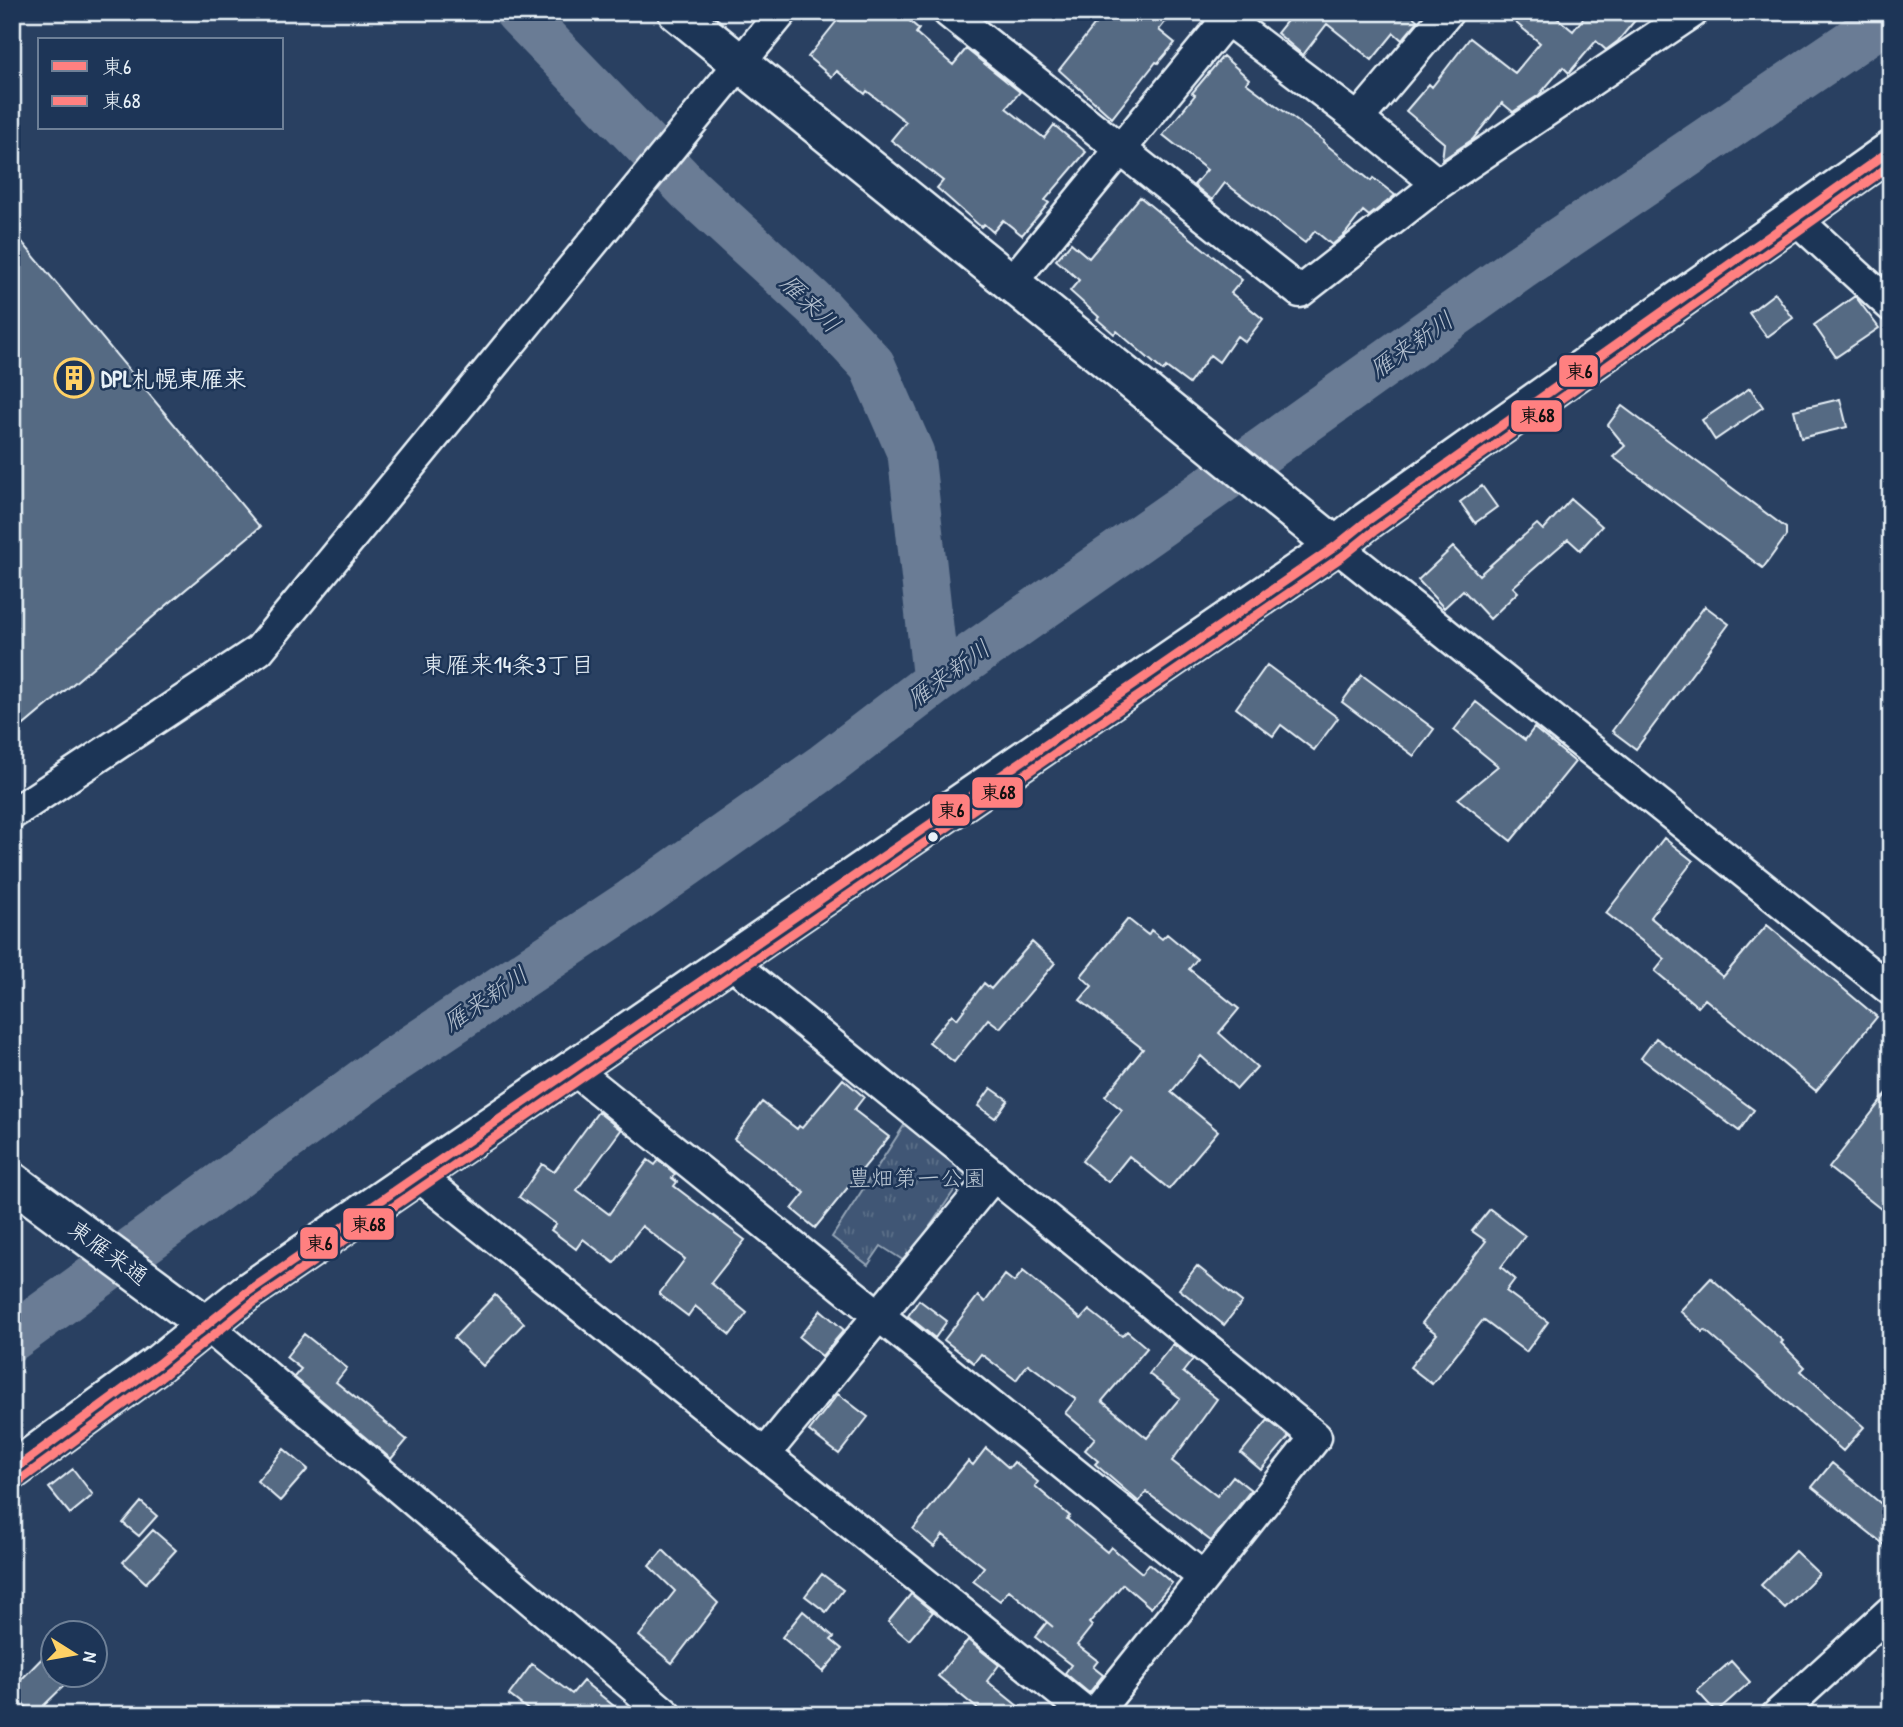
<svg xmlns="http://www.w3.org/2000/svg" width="1903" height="1727" font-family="'Patrick Hand','Klee One',sans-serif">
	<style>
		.grass { fill: url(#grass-tufts); stroke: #94a4b6; stroke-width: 2 }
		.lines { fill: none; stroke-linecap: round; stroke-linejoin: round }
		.river { stroke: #6b7c95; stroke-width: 47 }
		.building { fill: #556a83; stroke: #e8f1f8; stroke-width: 2 }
		.minor-casing { stroke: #e8f1f8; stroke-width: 35 }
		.tertiary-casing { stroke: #e8f1f8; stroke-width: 42 }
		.minor { stroke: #1d3557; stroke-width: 30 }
		.tertiary { stroke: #1d3557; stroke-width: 37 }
		.bus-1-casing { stroke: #1d3557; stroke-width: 14 }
		.bus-2-casing { stroke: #1d3557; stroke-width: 14 }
		.bus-1 { stroke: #ff8080; stroke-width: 9 }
		.bus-2 { stroke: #ff8080; stroke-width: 9 }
		.bus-dot { fill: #e8f1f8; stroke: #1d3557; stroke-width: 2.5 }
		.labels { text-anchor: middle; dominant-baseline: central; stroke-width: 5; stroke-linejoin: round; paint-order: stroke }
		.poi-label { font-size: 23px; font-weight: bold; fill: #e8f1f8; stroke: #1d3557; text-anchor: start }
		.park-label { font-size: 23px; fill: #b6c3d0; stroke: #1d3557 }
		.street-label { font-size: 23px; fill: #e8f1f8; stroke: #1d3557 }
		.water-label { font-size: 24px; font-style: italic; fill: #b6c2d0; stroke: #1d3557 }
		.neighbourhood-label { font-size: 24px; fill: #e8f1f8; stroke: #1d3557 }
		.line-badge { stroke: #1d3557; stroke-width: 2.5 }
		.pale-badge-label { font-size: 19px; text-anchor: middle; font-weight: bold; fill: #111 }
	</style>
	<defs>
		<pattern id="grass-tufts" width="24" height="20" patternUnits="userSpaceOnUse" patternTransform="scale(1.75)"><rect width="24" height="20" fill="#415774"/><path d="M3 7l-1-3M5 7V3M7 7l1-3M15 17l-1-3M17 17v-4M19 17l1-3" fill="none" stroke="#5c7089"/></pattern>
	</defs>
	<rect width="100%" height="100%" fill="#294061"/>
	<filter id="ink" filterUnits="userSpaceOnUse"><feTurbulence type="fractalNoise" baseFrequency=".0143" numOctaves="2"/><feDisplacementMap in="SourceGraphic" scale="14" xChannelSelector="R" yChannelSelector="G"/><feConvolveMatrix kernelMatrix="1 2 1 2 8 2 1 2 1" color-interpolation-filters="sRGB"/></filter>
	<g filter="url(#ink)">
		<!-- grass -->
		<path class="grass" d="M907,1121L970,1167L906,1262L881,1246L868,1265L832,1237Z"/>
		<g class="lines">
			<!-- river -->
			<path class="river" d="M518,12L691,191L820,309L872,365L911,454L936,681
				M12,1338L384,1067L632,902L825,766L936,681L1201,495L1519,268L1891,16"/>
		</g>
		<!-- building -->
		<path class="building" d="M844,12H899L919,29L916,33L953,65L966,49L1020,92L1006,108L1044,138L1054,125L1086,152L1045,200L1049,203L1022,235L1003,220L993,232L984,224L981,227L937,188L943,181L891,140L906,122L867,91L865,94L837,71L832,77L808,57Z
			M1105,12H1173L1159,30L1175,43L1158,63L1156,62L1112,118L1059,70Z
			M1294,12H1411L1410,14L1418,21L1402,40L1394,33L1372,60L1327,24L1303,55L1277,33Z
			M1503,12H1550L1573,31L1588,12H1642L1618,41L1606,50L1596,41L1569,73L1563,67L1539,95L1513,112L1502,103L1473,139L1442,160L1444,143L1406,111L1429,84L1432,87L1470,38L1515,73L1540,43Z
			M1223,56L1249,79L1246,83L1324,141L1323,142L1371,181L1373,178L1395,195L1393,197L1369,216L1363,211L1345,234L1332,245L1315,231L1305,243L1225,183L1212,200L1194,185L1207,170L1163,135L1195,95L1192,93Z
			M1140,197L1242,280L1231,293L1263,319L1245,342L1237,336L1219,362L1210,355L1189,384L1166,367L1163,371L1117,331L1114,334L1097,319L1099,317L1070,291L1079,280L1056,260L1071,243L1089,258Z
			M12,230L260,527L12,735Z
			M1775,293L1793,318L1767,337L1749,313Z
			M1855,296L1879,328L1836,357L1814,325Z
			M1750,388L1763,407L1715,440L1702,420Z
			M1840,399L1847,427L1801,438L1794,410Z
			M1622,406L1786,528V536L1763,568L1613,457L1625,446L1608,425Z
			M1482,486L1497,507L1475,523L1460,502Z
			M1571,499L1602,526L1580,550L1568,539L1513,587L1518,592L1490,619L1463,590L1444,608L1418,580L1453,547L1479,575L1537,524L1543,530Z
			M1705,606L1729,624L1636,749L1612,731Z
			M1267,665L1338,718L1314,750L1281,725L1273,736L1236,708Z
			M1362,675L1434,729L1414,756L1342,702Z
			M1476,702L1525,740L1534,728L1575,762L1511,841L1458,799L1498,766L1454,730Z
			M1664,838L1693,861L1650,917L1723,977L1767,925L1877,1017L1816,1091L1705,999L1698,1007L1655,971L1665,959L1606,913Z
			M1128,919L1148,935L1151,930L1162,939L1167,934L1197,959L1189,969L1239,1009L1219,1033L1257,1067L1237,1089L1201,1056L1171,1092L1218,1131L1169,1189L1129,1156L1108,1182L1082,1161L1122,1110L1105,1096L1143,1049L1080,1000L1092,986L1081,976Z
			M1032,942L1055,963L1000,1028L988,1019L954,1062L929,1042L952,1014L957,1019L984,983L991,989Z
			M1656,1038L1754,1110L1739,1131L1641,1058Z
			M843,1079L864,1097L854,1110L889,1137L815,1228L792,1209L805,1193L734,1139L762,1102L797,1129L799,1126L802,1128Z
			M991,1088L1008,1100L995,1118L978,1106Z
			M1891,1088V1217L1829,1168Z
			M598,1112L621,1130L577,1190L609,1214L648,1160L655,1165L659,1160L675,1174L672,1178L677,1182L674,1186L745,1240L711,1283L747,1313L730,1335L695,1306L688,1316L659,1294L685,1259L642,1226L614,1263L583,1239L576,1249L551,1230L556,1224L519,1197L542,1164L554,1172Z
			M1490,1209L1525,1236L1501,1267L1515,1279L1506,1291L1548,1322L1526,1352L1483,1320L1432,1384L1410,1367L1437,1334L1422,1323L1486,1241L1472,1231Z
			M1197,1266L1242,1302L1224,1325L1179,1289Z
			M1023,1271L1081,1319L1089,1310L1122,1336L1127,1331L1147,1348L1102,1401L1147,1438L1180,1398L1149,1374L1173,1344L1193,1359L1183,1372L1217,1399L1172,1461L1217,1496L1233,1476L1251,1490L1211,1541L1146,1492L1139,1502L1095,1464L1098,1461L1085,1450L1095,1438L1065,1413L1076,1399L1028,1364L1016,1380L981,1354L974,1363L944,1340L978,1296L985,1302L1005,1275L1014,1282Z
			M1711,1278L1783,1341L1781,1343L1805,1367L1801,1371L1864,1427L1843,1451L1705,1330L1703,1332L1680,1311Z
			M495,1295L524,1323L483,1366L454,1338Z
			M919,1300L947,1321L935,1338L908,1316Z
			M821,1310L844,1330L822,1356L799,1337Z
			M304,1334L347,1368L336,1382L407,1440L391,1459L294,1377L301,1369L286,1357Z
			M838,1394L868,1417L839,1454L809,1431Z
			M1268,1420L1289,1437L1261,1470L1241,1453Z
			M986,1448L1009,1468L1014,1462L1038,1482L1035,1486L1070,1516L1067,1519L1107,1552L1111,1547L1142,1573L1149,1564L1172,1583L1151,1608L1123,1584L1089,1623L1092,1626L1077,1645L1098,1661L1093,1667L1103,1675L1089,1693L1065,1673L1071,1665L1035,1637L1047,1622L1053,1627L1009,1590L1000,1601L973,1581L984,1567L943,1535L934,1547L913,1529L968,1461L973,1465Z
			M284,1449L308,1469L280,1501L257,1481Z
			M1832,1463L1891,1512V1550L1812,1487Z
			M73,1469L93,1495L70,1514L49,1488Z
			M141,1502L157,1516L139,1536L123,1523Z
			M153,1530L176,1550L146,1583L123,1562Z
			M663,1550L718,1603L672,1663L639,1636L675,1591L649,1566Z
			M1795,1551L1819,1574L1785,1608L1761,1585Z
			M822,1574L843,1590L826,1612L805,1596Z
			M911,1594L933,1612L909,1640L888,1622Z
			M803,1611L834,1637L831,1640L842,1649L823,1672L782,1637Z
			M968,1640L999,1665L987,1681L1029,1715H985L938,1676Z
			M52,1648V1675H75L34,1715L12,1692V1689Z
			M1731,1661L1750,1682L1716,1712L1697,1691Z
			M532,1664L572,1694L583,1681L625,1715H535L509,1695Z"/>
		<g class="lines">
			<!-- minor casing -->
			<g class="minor-casing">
				<path id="minor" d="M948,12L1300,292L1438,184L1693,12
					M1217,12L1358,119L1438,184
					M1358,119L1448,12
					M1794,217L1891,306
					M1011,283L1233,12
					M1336,546L1891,990
					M12,814L259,650L782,12
					M729,961L1316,1437L1094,1715
					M572,1068L1203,1577
					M417,1175L1089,1715
					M205,1324L667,1715
					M765,1454L994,1175
					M1777,1715L1891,1611"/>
			</g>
			<!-- tertiary casing -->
			<g class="tertiary-casing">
				<path id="tertiary" d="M677,12L1336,546
					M12,1181L205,1324
					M12,1471L158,1364L246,1293L1336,546L1367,521L1891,150"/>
			</g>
			<!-- minor -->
			<use href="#minor" class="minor"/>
			<!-- tertiary -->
			<use href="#tertiary" class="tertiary"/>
			<!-- bus-1 casing -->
			<g class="bus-1-casing">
				<path id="bus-1" d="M12,1471L158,1364L246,1293L1336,546L1367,521L1891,150"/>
			</g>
			<!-- bus-2 casing -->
			<g class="bus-2-casing">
				<path id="bus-2" d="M19,1481L165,1374L253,1303L1343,556L1374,531L1891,165"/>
			</g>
			<!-- bus-1 -->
			<use href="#bus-1" class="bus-1"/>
			<!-- bus-2 -->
			<use href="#bus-2" class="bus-2"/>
		</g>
	</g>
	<!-- icons -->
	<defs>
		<g id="building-ring" transform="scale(2.0125)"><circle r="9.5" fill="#1d3557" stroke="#ffd166" stroke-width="1.5"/><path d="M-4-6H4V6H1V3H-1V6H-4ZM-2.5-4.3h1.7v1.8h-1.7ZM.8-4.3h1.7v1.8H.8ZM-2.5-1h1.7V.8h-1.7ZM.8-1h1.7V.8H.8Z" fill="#ffd166"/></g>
	</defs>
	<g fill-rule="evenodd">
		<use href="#building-ring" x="74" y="378"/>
	</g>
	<!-- markers -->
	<circle class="bus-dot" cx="933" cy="837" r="6"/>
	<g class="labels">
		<!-- poi labels -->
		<g class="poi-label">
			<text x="101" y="378">DPL札幌東雁来</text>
		</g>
		<!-- park labels -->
		<g class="park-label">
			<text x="917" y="1177">豊畑第一公園</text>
		</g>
		<!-- street labels -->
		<g class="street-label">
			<text transform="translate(109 1252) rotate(36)">東雁来通</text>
		</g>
		<!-- water labels -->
		<g class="water-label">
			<text transform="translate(811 303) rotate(44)">雁来川</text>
			<text transform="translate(1411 344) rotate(-35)">雁来新川</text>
			<text transform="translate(948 673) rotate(-36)">雁来新川</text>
			<text transform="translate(485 998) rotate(-34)">雁来新川</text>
		</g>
		<!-- neighbourhood labels -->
		<g class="neighbourhood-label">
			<text x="508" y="664">東雁来14条3丁目</text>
		</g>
	</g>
	<g class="line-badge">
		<rect x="1558" y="354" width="41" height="34" rx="7" fill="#ff8080"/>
		<rect x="1510" y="399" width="53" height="34" rx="7" fill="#ff8080"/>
		<rect x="971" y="776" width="53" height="33" rx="7" fill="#ff8080"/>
		<rect x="931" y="793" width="40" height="34" rx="7" fill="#ff8080"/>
		<rect x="342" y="1207" width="53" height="34" rx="7" fill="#ff8080"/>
		<rect x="299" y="1226" width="40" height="34" rx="7" fill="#ff8080"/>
	</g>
	<g class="pale-badge-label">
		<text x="1579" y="378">東6</text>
		<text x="1537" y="422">東68</text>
		<text x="998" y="799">東68</text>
		<text x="951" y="817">東6</text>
		<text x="368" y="1231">東68</text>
		<text x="319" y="1250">東6</text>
	</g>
	<!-- margin -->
	<rect width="1903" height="1727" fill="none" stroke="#1d3557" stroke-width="42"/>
	<rect x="21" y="21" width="1861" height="1685" fill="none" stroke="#e8f1f8" stroke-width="2.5" filter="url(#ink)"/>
	<!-- legend -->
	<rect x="38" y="38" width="245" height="91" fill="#1d3557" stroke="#6e8097" stroke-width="2"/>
	<rect x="52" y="61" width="35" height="10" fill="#ff8080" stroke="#6e8097" stroke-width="2"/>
	<text x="102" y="74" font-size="21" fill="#e8f1f8">東6</text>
	<rect x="52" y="96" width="35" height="10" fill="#ff8080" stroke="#6e8097" stroke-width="2"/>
	<text x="102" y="108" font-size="21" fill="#e8f1f8">東68</text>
	<!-- north arrow -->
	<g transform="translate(74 1654) rotate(101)"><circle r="33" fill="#1d3557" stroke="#6e8097" stroke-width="2"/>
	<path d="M0-5L12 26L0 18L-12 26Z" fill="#ffd166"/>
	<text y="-10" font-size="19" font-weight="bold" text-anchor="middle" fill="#e8f1f8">N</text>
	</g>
</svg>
